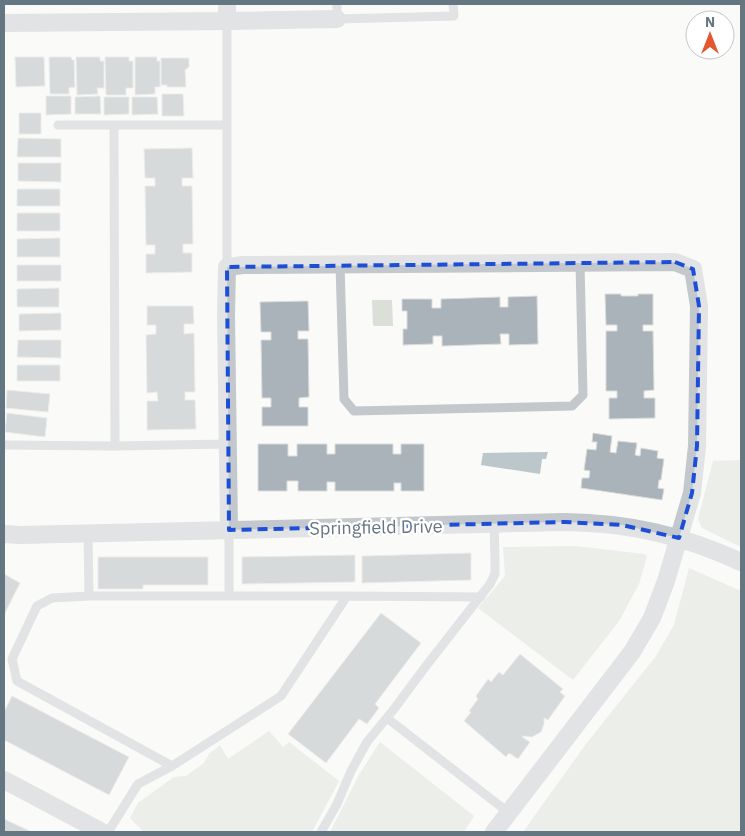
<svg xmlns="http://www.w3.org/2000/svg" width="745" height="836" font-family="'IBM Plex Sans',sans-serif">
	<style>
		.green { fill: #dadfd7 }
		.water { fill: #bbc7cb }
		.building { fill: #aab3b9; stroke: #dcdcda }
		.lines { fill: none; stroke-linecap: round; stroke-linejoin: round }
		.lane { stroke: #c3c8cc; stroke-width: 9 }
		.street { stroke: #c3c8cc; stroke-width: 18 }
		.marked { fill: none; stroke: #1d4ed8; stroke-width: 4; stroke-dasharray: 10 6; stroke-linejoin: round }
		.labels { text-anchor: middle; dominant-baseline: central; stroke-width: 5; stroke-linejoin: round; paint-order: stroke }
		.street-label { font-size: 18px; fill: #657683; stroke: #fff }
	</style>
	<rect width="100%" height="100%" fill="#fafaf8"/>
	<!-- green -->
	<path class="green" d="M372,300H392L393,326H374L373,325Z
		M741,460V547L702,528L698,519L713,461Z
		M575,546L644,554L647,556L639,584L619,621L573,680L478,608L505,576L503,547Z
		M689,568L741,591V832H523L586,744L656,656L674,625Z
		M269,731L283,747L289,742L339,781L312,832H144L130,818L138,803L174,777L186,776L204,763L209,754L220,745L228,759Z
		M380,742L474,816L464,832H330L359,775Z"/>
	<!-- water -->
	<path class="water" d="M548,452L546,459H542L540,474L481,465L483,453Z"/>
	<!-- building -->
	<path class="building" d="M15,57H44L45,86L16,87Z
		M49,57H71L72,60H74L75,87L69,88V94H50Z
		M76,57H100V61H104V88H97L98,94L77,95Z
		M105,57H129V61H133V88H126V95H106Z
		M135,57H157V61H160V87H155V94L135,95Z
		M161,58H189V67L185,70L186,87H167V85H161Z
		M162,94H183L184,116H162Z
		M46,96H71V114L46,115Z
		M100,96L101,114H75V97Z
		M104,97H129V114L104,115Z
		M132,97H157L158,114L132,115Z
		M19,113H41V134H19Z
		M18,138L61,139V157H17Z
		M192,148L193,178H182V186H192L193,244H183V253H192V272L146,273V254H155V245H146L145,186H155V178H145L144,149Z
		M18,163H61V182L18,181Z
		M17,189H60V206H17Z
		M17,213H60V231H17Z
		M60,238V257H17V239Z
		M17,265H61V281H17Z
		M59,288V307H17V289Z
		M605,294H621V296H638V294H653V325H643V331H653L654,390L644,391V398H655V418L609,419V398H617V391H606V331H617V325H606Z
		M537,296L538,344L509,345V334H500L501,344L442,346V336H433V344L403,345V329H407V311H402V299H432V308H441V299L500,297V307H508V297Z
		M308,301L309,331H298V339H308L309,397L299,398V407H308V426H262V407H271V398H262L261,340H271V332H261L260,302Z
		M147,306H193L194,324H184V334L194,333L195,392H185V400H195L196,429L147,430V401H158L157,392L147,393L146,335L156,334V325H147Z
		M61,313V330L19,331V314Z
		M18,340H61V358L17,357Z
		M17,365H60V381H17Z
		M7,390L50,394L48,412L6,408Z
		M7,413L47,418L45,437L5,432Z
		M593,433L612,436L610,452L616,453L618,441L637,443L635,455L640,456L641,448L658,451L657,458L664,459L661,480H659L658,488L664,489L662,500L581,488L582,478H589L590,471L584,470L587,449L596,450L597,442H592Z
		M258,444H288V456H297V444H327V454H335V444H393V454H401V444H424V491H401V483H394V491H335V482H327V491H298V481H287V491H258Z
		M471,553V580L362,583V556Z
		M355,555V582L242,584V557Z
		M98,557H208V585H143V589H98Z
		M4,574L20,583L4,615Z
		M381,613L421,643L375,704L379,708L367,724L359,719L326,763L288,734Z
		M520,654L563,689L560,692L565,696L548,720L544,718V724L541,732L532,737L524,736L522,737L530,742L518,759L509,753L506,757L464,721L471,712L469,711L478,699L476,696L488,679L491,682L499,672L503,675Z
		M12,696L129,757L109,795L4,740V712Z
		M4,819L32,832H4Z"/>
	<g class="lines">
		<!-- lane -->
		<path class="lane" d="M337,4V19L454,16L453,4
			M227,21V267
			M58,125H227
			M114,125L115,446L227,444
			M340,265L344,399L354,411L572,406L583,395L580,263
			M4,445L115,446
			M229,530V596
			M88,534L89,596L52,598L37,606L12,659L17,681L172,766L138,784L108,832
			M89,596H347
			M387,718L509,813
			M172,766L281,696L347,596L481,597
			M321,832L337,804L351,771L367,742L394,709L426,666L490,584L495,574V559L494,524"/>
		<!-- street -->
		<path class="street" d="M227,21L337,19
			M4,23L227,21V4
			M229,530L226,315L227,267L243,265L675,262L693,269L699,306L697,446L692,493L666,581L652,618L632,652L494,832
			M4,534L21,535L565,522C630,523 682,535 741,562
			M4,780L102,832"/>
	</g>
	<!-- marked area -->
	<path d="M0 0H745V836H0ZM675,262L693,269L699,306L697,446L692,493L679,538L622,525L565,522L229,530L227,267Z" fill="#fafaf8" fill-opacity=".55" fill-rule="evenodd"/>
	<path class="marked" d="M675,262L693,269L699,306L697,446L692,493L679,538L622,525L565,522L229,530L227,267Z"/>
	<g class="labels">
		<!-- street labels -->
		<g class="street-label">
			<text transform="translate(376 527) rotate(-1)">Springfield Drive</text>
		</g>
	</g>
	<!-- border -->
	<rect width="745" height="836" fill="none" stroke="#657683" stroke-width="10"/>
	<!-- north arrow -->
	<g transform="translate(710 35)"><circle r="24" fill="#ffffff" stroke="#c1c8cd"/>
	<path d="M0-4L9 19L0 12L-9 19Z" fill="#e4572e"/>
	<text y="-8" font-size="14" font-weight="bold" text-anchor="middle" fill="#657683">N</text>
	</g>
</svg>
